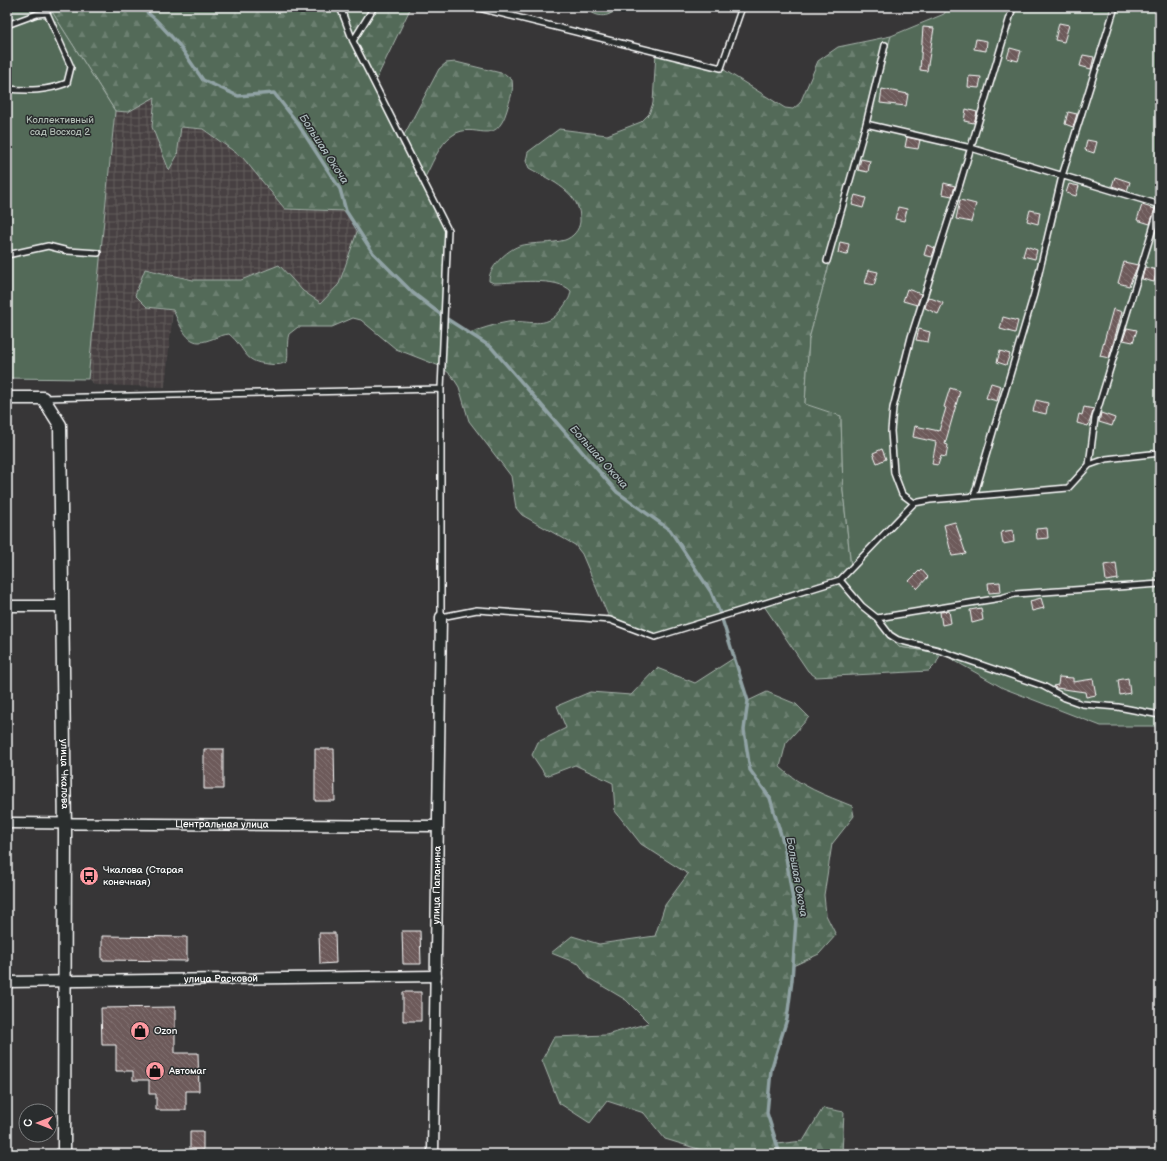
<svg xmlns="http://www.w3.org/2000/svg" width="1167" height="1161" font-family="'Balsamiq Sans',sans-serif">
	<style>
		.industrial { fill: url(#industrial-grid) }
		.forest { fill: url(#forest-firs); stroke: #a8b4ac }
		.green { fill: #526a58; stroke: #a8b4ac }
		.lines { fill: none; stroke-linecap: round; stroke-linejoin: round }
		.stream { stroke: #91a3a5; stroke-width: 3.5 }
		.building { fill: url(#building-back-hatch); stroke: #fff }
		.service-casing { stroke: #fff; stroke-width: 8 }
		.minor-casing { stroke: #fff; stroke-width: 13 }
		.tertiary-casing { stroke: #fff; stroke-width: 15 }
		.service { stroke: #2a2d2e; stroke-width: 5 }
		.minor { stroke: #2a2d2e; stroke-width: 10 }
		.tertiary { stroke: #2a2d2e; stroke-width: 12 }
		.labels { text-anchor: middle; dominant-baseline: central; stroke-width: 3; stroke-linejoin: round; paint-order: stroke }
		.park-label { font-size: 10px; fill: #b1bcb4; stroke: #2a2d2e }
		.street-label { font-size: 10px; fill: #fff; stroke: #2a2d2e }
		.poi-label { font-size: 10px; fill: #fff; stroke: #2a2d2e; text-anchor: start }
		.water-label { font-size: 11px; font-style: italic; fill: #acbabc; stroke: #2a2d2e }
	</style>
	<defs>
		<pattern id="industrial-grid" width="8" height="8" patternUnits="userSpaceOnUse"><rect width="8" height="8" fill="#474142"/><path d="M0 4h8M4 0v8" fill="none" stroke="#635e5e"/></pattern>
		<pattern id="forest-firs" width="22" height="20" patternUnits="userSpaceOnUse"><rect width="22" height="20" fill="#526a58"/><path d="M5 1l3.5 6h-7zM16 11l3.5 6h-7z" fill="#6c8071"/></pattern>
		<pattern id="building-back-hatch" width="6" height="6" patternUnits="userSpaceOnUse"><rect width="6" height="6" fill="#6d5a5a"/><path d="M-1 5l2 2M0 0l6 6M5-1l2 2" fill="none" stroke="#837373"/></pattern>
	</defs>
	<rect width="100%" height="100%" fill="#373637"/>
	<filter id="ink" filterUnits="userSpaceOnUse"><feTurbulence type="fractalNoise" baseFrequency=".025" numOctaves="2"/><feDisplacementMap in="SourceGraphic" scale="8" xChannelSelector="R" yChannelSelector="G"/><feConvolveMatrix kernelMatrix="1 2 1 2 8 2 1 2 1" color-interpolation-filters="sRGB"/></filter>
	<g filter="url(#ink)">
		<!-- industrial -->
		<path class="industrial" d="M155,97L152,127L169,169L177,156L181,127L203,129L243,158L285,209L346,211L358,229L339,284L321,304L303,291L279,266L241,280H193L145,270L147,307L173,310L165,387L95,385L88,379L115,111L128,112Z"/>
		<!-- forest -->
		<path class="forest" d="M49,7H411L374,84L402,139L439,69L446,63L456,62L505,74L512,80C514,91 510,99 507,110C495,150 475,120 453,135C439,143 431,167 423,181L448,230L444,317L469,333C481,329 495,324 508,322C529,319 545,331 561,310C566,303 570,299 571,291C557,276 514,283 494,283L489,281C488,268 507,250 519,246C534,242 551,244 565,240C573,237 579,230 580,222C582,192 551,181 529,168L526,161L528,152L559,129L607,135L641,122L649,114L653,103L656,52L721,68L785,108L793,109L800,103L818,61L838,47L891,36L809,339L805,403L841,415L843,491L851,568L862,606L899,647L941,653L936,664L929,671L816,677L808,671L762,603L655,637L610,620L582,554L575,545L522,515L516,508L511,476L469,421L459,387L452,376L442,367L396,349L361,320L353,318L332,327H298L289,334C286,343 289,352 287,362C280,365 276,365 268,364C242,362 247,349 229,334C219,335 208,342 199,342C185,342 178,320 173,310L147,307L135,295L145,269L193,280H241L279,265L303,291L321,303L339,284L358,229L346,211L285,209L243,158L203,129L181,127L177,156L169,170L152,127L155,97L128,112L115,111Z
			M584,7H618C608,20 595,17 584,7Z
			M734,658L748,701L767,692L796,704L809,717L786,743L780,767C801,787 825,795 852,806L854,816L832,844L824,895L826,915L836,935L819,954L793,966L787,1019L771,1070L767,1113L777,1144L803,1141L823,1108L844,1112L842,1154H715L665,1139L644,1113L607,1101L590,1123L559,1103L542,1060L554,1037L606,1035L649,1023L626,1000L589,978L579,964L551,953L572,936L599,944L655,936L665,905L688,874L641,844L615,811L613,783L575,765L546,776L532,755L538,742L566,728L557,706L590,692L631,695L657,668L695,683Z"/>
		<!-- green -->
		<path class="green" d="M7,7H49L115,111L88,379L7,378Z
			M948,7H1160V726H1101L1003,688L941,653L899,647L840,580L851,567L843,491L841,416L805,404L809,339L891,36L944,14Z"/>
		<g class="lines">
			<!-- stream -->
			<path class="stream" d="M141,7L156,20L179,45L203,80L238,96L274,93L296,121L340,189L346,211L373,253L413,293L444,317L491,347L617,492L670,530L711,592L721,616L748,701L744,730L750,770L770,798L784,845L796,919L792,980L787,1019L771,1070L767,1113L780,1154"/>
		</g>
		<!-- building -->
		<path class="building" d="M1059,23L1069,25L1064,42L1055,40Z
			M923,27L934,28L927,71L920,70Z
			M976,39L987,41L986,51L974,49Z
			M1010,48L1021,51L1018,61L1007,58Z
			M1083,55L1094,57L1091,69L1080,66Z
			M969,76L981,77L979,88L968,87Z
			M882,89L908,94L906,106L880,103Z
			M966,109L977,112L974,123L964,121Z
			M1068,112L1077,114L1073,127L1065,124Z
			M907,137L920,140L918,149L905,147Z
			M1087,140L1097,142L1094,153L1085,150Z
			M861,159L870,161L868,172L858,170Z
			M1115,177L1130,182L1127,191L1112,186Z
			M944,183L955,186L952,196L942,194Z
			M1069,184L1079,186L1076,196L1066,193Z
			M855,195L866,198L863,208L852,205Z
			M960,200L976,204L971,222L956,219Z
			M1142,205L1155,209L1150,224L1137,220Z
			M898,207L907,209L904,221L895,219Z
			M1030,210L1040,212L1038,224L1027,221Z
			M840,242L849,244L847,255L838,253Z
			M927,245L935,248L932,257L924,255Z
			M1026,246L1037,250L1035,259L1023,256Z
			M1124,262L1138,265L1129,286L1118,283Z
			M1145,267L1157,270L1154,282L1142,279Z
			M869,270L878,272L874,285L865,283Z
			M907,289L921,294L917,305L903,301Z
			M928,297L943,303L938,314L925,308Z
			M1113,309L1122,312L1109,358L1100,356Z
			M1003,317L1018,321L1015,333L1000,329Z
			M1127,328L1137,330L1133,342L1123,340Z
			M919,329L930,332L928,342L916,340Z
			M1000,351L1010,354L1006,365L997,362Z
			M991,383L1001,386L997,401L986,398Z
			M950,388L960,391L945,444L948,445L946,457L941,456L938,465L932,464L936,442L913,437L915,426L939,431L946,408L944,407Z
			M1036,400L1048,403L1046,414L1033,411Z
			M1084,407L1094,409L1088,426L1077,423L1079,414L1082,415Z
			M1101,413L1115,418L1112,426L1099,422Z
			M882,449L886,459L877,463L873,453Z
			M955,522L966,554L952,556L944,525Z
			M1047,528L1048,538L1037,539L1036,529Z
			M1013,530L1014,542L1003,544L1001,532Z
			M1116,563L1118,579L1106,581L1104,565Z
			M921,569L928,577L917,589L909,581Z
			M1000,582L1001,592L989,593L988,583Z
			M1041,598L1044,608L1032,611L1030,601Z
			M981,608L983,620L972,623L970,610Z
			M949,611L951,623L942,625L940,612Z
			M1059,677L1073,678V682L1093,679L1096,695L1086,697L1085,692L1056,688L1053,686L1058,685Z
			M1128,678L1130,693L1120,695L1118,680Z
			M204,749H223V789H204Z
			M315,749H334L335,801H315Z
			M402,931H420L421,964H403Z
			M319,933H335L336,963L320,964Z
			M102,936L187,937V961L102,960Z
			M403,992H421V1021H403Z
			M175,1007V1053H198L199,1091H186V1110H156V1094H149V1080H133V1071H116V1045H102L101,1008Z
			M190,1131H203V1151H190Z"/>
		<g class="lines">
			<!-- service casing -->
			<g class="service-casing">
				<path id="service" d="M340,7L353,41L448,230L441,389
					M475,7L721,68L742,7
					M7,25L37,14L47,13L71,67L67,83C46,91 29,91 7,89
					M353,41L374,7
					M866,124L971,148L1160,205
					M7,255L48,246L68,251L98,253
					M827,261L866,124L885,45
					M44,398L441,389V617L477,610L610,620L655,637L840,580L914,503L930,500L1068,488L1089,465L1095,418L1160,205
					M1089,465L1106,459L1160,453
					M974,496L1034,294L1062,176L1115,7
					M914,503L902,494L894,473L891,431L893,408L911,337L959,187L1013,7
					M840,580L862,606L877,618L890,635L898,640L938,650L1043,686L1065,698L1082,704L1118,707L1160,715
					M877,618L1001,598L1015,594L1160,584"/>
			</g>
			<!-- minor casing -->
			<g class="minor-casing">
				<g id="minor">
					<path d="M7,606H62"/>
					<path id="s1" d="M7,823L436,826"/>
					<path id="s2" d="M7,982L436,976"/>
					<path id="s3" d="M433,1154L441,617"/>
				</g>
			</g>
			<!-- tertiary casing -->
			<g class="tertiary-casing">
				<g id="tertiary">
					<path id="s4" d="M7,398H43L60,425L65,833L64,1154"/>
				</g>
			</g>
			<!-- service -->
			<use href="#service" class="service"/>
			<!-- minor -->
			<use href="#minor" class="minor"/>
			<!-- tertiary -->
			<use href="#tertiary" class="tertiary"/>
		</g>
	</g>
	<!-- icons -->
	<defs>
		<g id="bus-disc" transform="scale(1)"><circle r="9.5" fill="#ff9aa2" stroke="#2a2d2e"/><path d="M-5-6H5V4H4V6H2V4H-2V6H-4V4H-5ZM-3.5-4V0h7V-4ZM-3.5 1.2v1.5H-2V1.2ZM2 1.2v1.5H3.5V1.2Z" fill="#111"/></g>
		<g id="shop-disc" transform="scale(1)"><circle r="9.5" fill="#ff9aa2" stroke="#2a2d2e"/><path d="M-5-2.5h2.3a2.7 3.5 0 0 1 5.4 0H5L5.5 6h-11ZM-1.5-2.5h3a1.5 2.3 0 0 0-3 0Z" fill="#111"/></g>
	</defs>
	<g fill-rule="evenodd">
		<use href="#bus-disc" x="89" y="876"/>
		<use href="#shop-disc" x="140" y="1031"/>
		<use href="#shop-disc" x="155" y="1071"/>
	</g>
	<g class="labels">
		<!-- park labels -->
		<g class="park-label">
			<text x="60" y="120">Коллективный<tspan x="60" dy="12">сад Восход 2</tspan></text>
		</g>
		<!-- street labels -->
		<g class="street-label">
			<text stroke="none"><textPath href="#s4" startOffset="417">улица Чкалова</textPath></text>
			<text stroke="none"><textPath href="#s1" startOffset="215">Центральная улица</textPath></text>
			<text stroke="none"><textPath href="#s3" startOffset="269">улица Папанина</textPath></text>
			<text stroke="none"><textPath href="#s2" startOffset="214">улица Расковой</textPath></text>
		</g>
		<!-- poi labels -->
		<g class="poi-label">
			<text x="103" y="870">Чкалова (Старая<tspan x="103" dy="12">конечная)</tspan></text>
			<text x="154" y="1031">Ozon</text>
			<text x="169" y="1071">Автомаг</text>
		</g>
		<!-- water labels -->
		<g class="water-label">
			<text transform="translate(324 149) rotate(57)">Большая Окоча</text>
			<text transform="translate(599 457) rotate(48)">Большая Окоча</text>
			<text transform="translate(797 877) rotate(80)">Большая Окоча</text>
		</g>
	</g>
	<!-- margin -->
	<rect width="1167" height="1161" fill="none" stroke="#2a2d2e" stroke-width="24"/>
	<rect x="12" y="12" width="1143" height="1137" fill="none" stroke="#fff" stroke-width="1.5" filter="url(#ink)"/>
	<!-- north arrow -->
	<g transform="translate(38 1123) rotate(270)"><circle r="19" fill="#2a2d2e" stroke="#7f8182"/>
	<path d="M0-3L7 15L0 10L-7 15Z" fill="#ff9aa2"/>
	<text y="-6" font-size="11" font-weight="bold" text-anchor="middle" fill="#ffffff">С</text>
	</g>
</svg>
